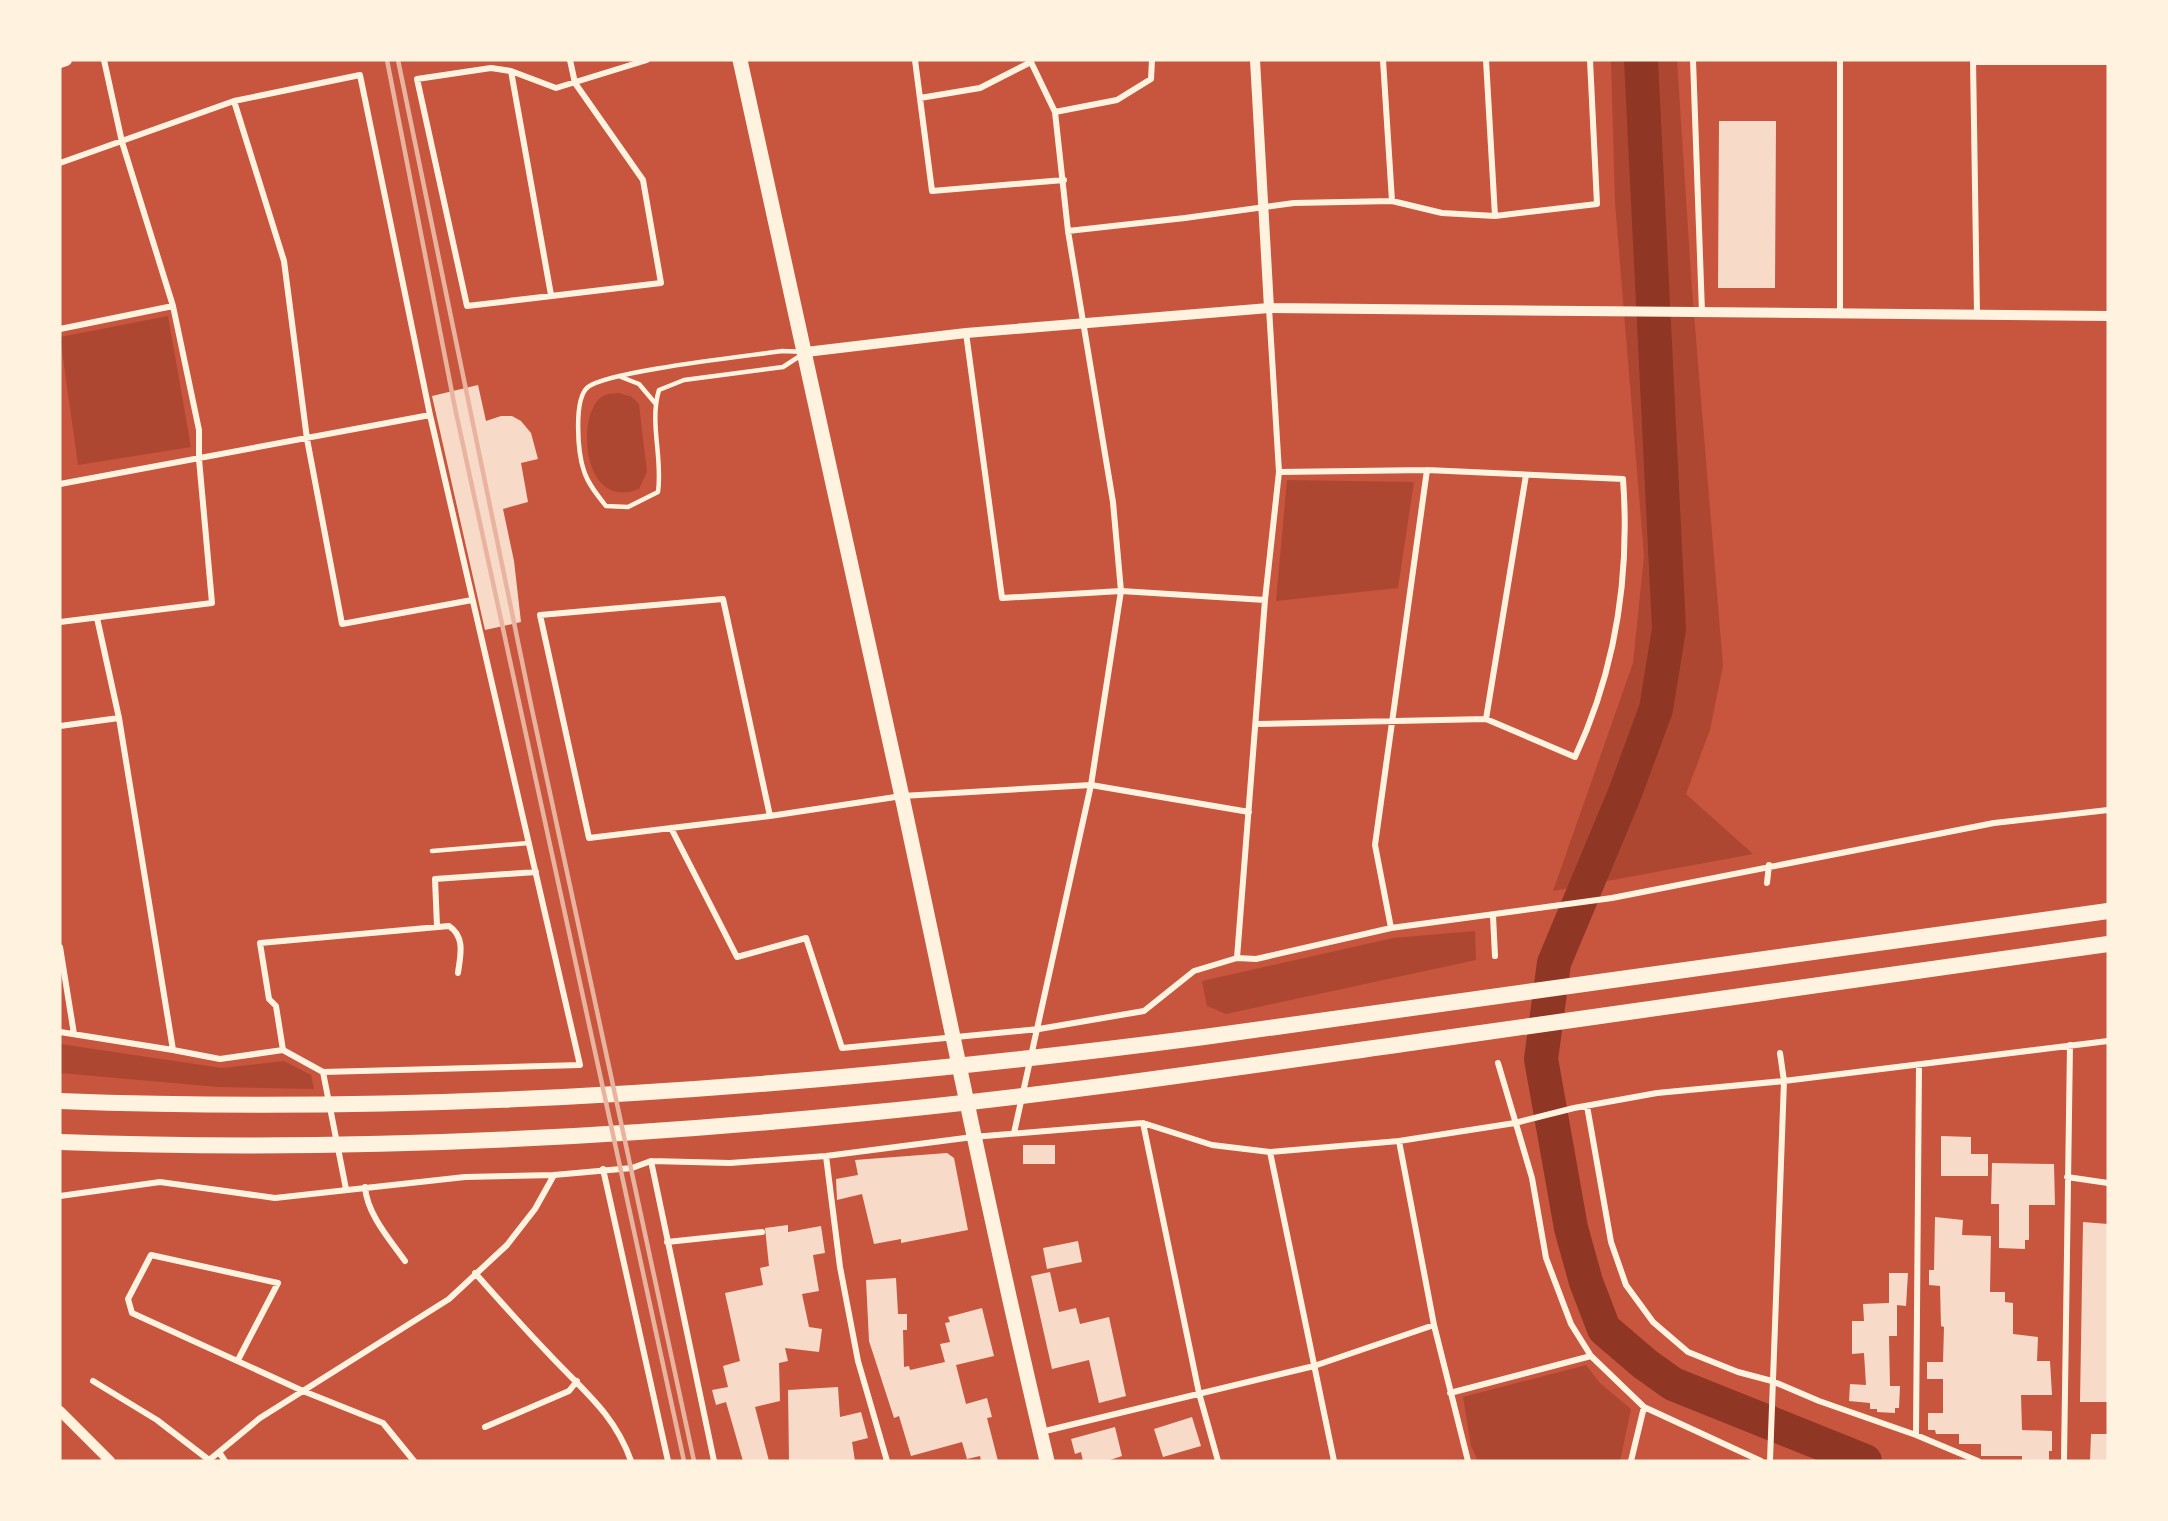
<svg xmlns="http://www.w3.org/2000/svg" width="2168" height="1521" font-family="Manrope,sans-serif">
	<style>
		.green { fill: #ae4732 }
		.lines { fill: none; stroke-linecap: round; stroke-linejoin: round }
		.river { stroke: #8f3625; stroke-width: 34 }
		.building { fill: #f7dbc8 }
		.service { stroke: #fff3e0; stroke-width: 4.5 }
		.minor { stroke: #fff3e0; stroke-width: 6 }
		.tertiary { stroke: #fff3e0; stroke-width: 10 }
		.secondary { stroke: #fff3e0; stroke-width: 12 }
		.primary { stroke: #fff3e0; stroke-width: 15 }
		.motorway { stroke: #fff3e0; stroke-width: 16 }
		.rail { stroke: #e9b49f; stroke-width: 4.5 }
	</style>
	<rect width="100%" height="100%" fill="#c8553d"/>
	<!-- green -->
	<path class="green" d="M1611,60H1677L1692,290L1723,666L1710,730L1686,794L1753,854L1553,891L1633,663L1644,556L1615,203Z
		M168,316L191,447L78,465L60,337Z
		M619,393L632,397L639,404L647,472L639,489C580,513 575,407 605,395C609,393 615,394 619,393Z
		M1287,480L1414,482L1398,588L1276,601Z
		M1475,931L1476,960L1226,1014L1207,1006L1202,981L1393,938Z
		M60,1044L222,1068L284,1061L311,1075L314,1089L218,1087L60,1073Z
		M1586,1365L1600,1383L1631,1409L1620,1461H1478L1471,1446L1463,1397Z"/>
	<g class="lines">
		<!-- river -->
		<path class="river" d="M1641,60L1669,629L1656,709L1625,793L1554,963L1541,1059L1571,1228L1586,1282L1604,1329L1645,1364L1673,1384L1865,1461"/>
	</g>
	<!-- building -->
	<path class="building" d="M1719,121H1776L1775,288H1718Z
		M478,385L486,421L501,416H512L521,421L531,433L538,459L521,463L528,502L503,509L514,561L521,622L485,630L432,396Z
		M1941,1136L1971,1137V1154H1988V1176H1941Z
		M1023,1145H1055V1164H1023Z
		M947,1153L954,1158L968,1230L901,1243V1239L874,1244L862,1194L837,1200L836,1179L858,1175L855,1160Z
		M1992,1163L2054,1164L2055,1205H2029V1240H2025V1249L1999,1248V1204H1991Z
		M1935,1217L1963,1220L1962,1235L1991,1236L1990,1292H2005V1302L2013,1303V1334L2038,1337L2037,1361H2050L2052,1395H2021L2022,1430L2052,1431V1451H2049V1461H2022V1456H1981V1444H1959V1434H1936L1935,1430H1928V1413H1943V1379H1927V1362H1943L1944,1327L1941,1326L1940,1286L1929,1285V1270H1934Z
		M2083,1222L2108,1224V1402H2080Z
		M788,1225V1232L821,1226L825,1253L813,1255L819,1291L802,1294L809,1327L822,1329L819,1352L785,1348L788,1361L779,1363L780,1401L755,1407L769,1461H743L726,1402L716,1405L712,1390L728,1387L723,1366L740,1361L725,1293L763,1285L760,1268L769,1266L765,1228Z
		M1078,1241L1082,1262L1047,1269L1043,1248Z
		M1050,1272L1059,1312L1076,1308L1080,1324L1109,1317L1126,1396L1099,1403L1089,1360L1052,1369L1031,1276Z
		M1889,1273H1908L1906,1306L1897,1305V1336H1889L1890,1386H1900L1899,1408H1895V1413L1877,1412V1409H1870V1403L1849,1401L1850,1384L1866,1385L1864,1353L1852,1354V1321H1864L1863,1304L1889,1303Z
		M896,1278L898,1314H907V1330H903L904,1367L909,1366L910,1370L945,1362L940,1344L950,1342L945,1323L950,1322L948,1317L982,1308L994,1356L956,1365L966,1404L987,1398L992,1417L987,1418L998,1461H981L980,1456L967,1459L962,1442L911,1456L899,1416L894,1418L869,1341L866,1280Z
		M838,1387L840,1417L861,1412L868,1438L852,1442L855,1461H789L788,1390Z
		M1192,1417L1201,1446L1163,1457L1154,1429Z
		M1115,1427L1122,1456L1107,1461H1083L1081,1452L1075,1454L1071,1439Z
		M2091,1434H2108V1461H2090Z"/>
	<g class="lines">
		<!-- service -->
		<path class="service" d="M782,351L806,352L783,367L684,380L659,390C649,423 663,458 658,492L628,507L606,506C598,496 588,484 584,471C578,454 573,399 588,387C608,371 748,356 782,351Z
			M621,377L639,384L655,403
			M432,851L529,843"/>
		<!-- minor -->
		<path class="minor" d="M570,60L575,83L643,180L661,283L467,306L417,79L491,68L511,71L556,88L647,60
			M915,60L932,191L1064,180
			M1383,60L1392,201
			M1486,60L1495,216
			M1693,60L1702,312
			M1973,60L1977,314
			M1973,62H2108
			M511,71L551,295
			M920,98L980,88L1031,62
			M234,101L284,261L307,439L342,624L472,600
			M1055,112L1117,100L1151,79L1152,60
			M60,163L234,101L360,75L430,415L580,1065L323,1072L283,1050L220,1059L173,1050
			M1068,231L1185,218L1294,203L1392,201L1442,213L1495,216L1597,204L1590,60
			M1840,313V60
			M60,329L173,306
			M966,333L1002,598L1121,591L1265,600
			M60,484L430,415
			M60,622L212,603L199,459V430L173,306L122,142L104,60
			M1486,719L1526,475
			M1256,724L1486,719L1575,757C1616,669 1630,575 1623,479L1427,470L1279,472
			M60,726L119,718
			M770,816L723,599L540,615L589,838L770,816L902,796L1091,785L1249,812
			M671,828L737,957L806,938L842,1048L1039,1029L1144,1011L1194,971L1237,958L1256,959L1391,928L1612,898L1994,823L2108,810
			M1767,883L1769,865
			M1493,916L1495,956
			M437,926L435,879L536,872
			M1391,928L1375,845L1427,470
			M60,947L74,1034
			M1237,958L1265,600L1279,472L1269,308
			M60,1032L173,1050L119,718L97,618
			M283,1050L276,1006L269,999L260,943L449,926C466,937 460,957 458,973
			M1498,1063L1532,1178L1546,1258L1571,1324L1591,1356L1644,1407L1761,1461
			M323,1072L346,1189
			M1587,1106L1611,1242L1626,1285L1653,1322L1688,1352L1738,1372L1772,1381L1819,1401L1916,1435L1978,1461
			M1143,1123L1199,1393L1218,1461
			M1014,1133L1091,785L1121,591L1113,502L1068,231L1055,112L1030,60
			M1399,1141L1434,1325L1468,1461
			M1270,1152L1334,1461
			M826,1156L840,1267L858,1361L887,1461
			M651,1161L714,1461
			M603,1169L668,1461
			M2067,1177L2108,1183
			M365,1187C367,1214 390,1240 405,1261
			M60,1196L160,1182L275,1198L465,1177L554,1175L632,1168L651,1161L730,1163L826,1156L973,1137L1143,1123L1212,1145L1270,1152L1399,1141L1515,1123L1574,1108L1657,1093L1784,1081L2108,1041
			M667,1242L762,1232
			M475,1273C499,1300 522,1326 547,1352C580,1388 614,1412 631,1461
			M238,1360L278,1283L151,1255L128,1299L132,1313L303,1391L383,1423L414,1461
			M93,1381L157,1420L209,1460
			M1450,1393L1591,1356
			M485,1427L569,1391L577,1381
			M1041,1432L1314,1366L1434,1325
			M1916,1435L1919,1065
			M219,1452L225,1461
			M208,1461L260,1418L449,1299L507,1245L535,1209L554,1175
			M1631,1461L1644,1407
			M1770,1461L1784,1081L1780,1053
			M2064,1461L2070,1045"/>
		<!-- tertiary -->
		<path class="tertiary" d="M1255,60L1269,308
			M806,352L966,333L1269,308L2108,316
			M60,1411L110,1461"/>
		<!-- secondary -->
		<path class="secondary" d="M60,62L66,60"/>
		<!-- primary -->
		<path class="primary" d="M740,60C792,304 848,548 901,792C949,1015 994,1239 1047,1461"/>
		<!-- motorway -->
		<path class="motorway" d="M60,1101C442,1116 826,1086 1204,1037L2108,911
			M60,1142C326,1152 591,1140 856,1114C1048,1096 1240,1067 1431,1040C1657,1008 1882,976 2108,944"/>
		<!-- rail -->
		<path class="rail" d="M387,60L455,408L684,1461
			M398,60L531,705L694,1461"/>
	</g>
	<!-- border -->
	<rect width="2168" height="1521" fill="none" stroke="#fff3e0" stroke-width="123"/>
</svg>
